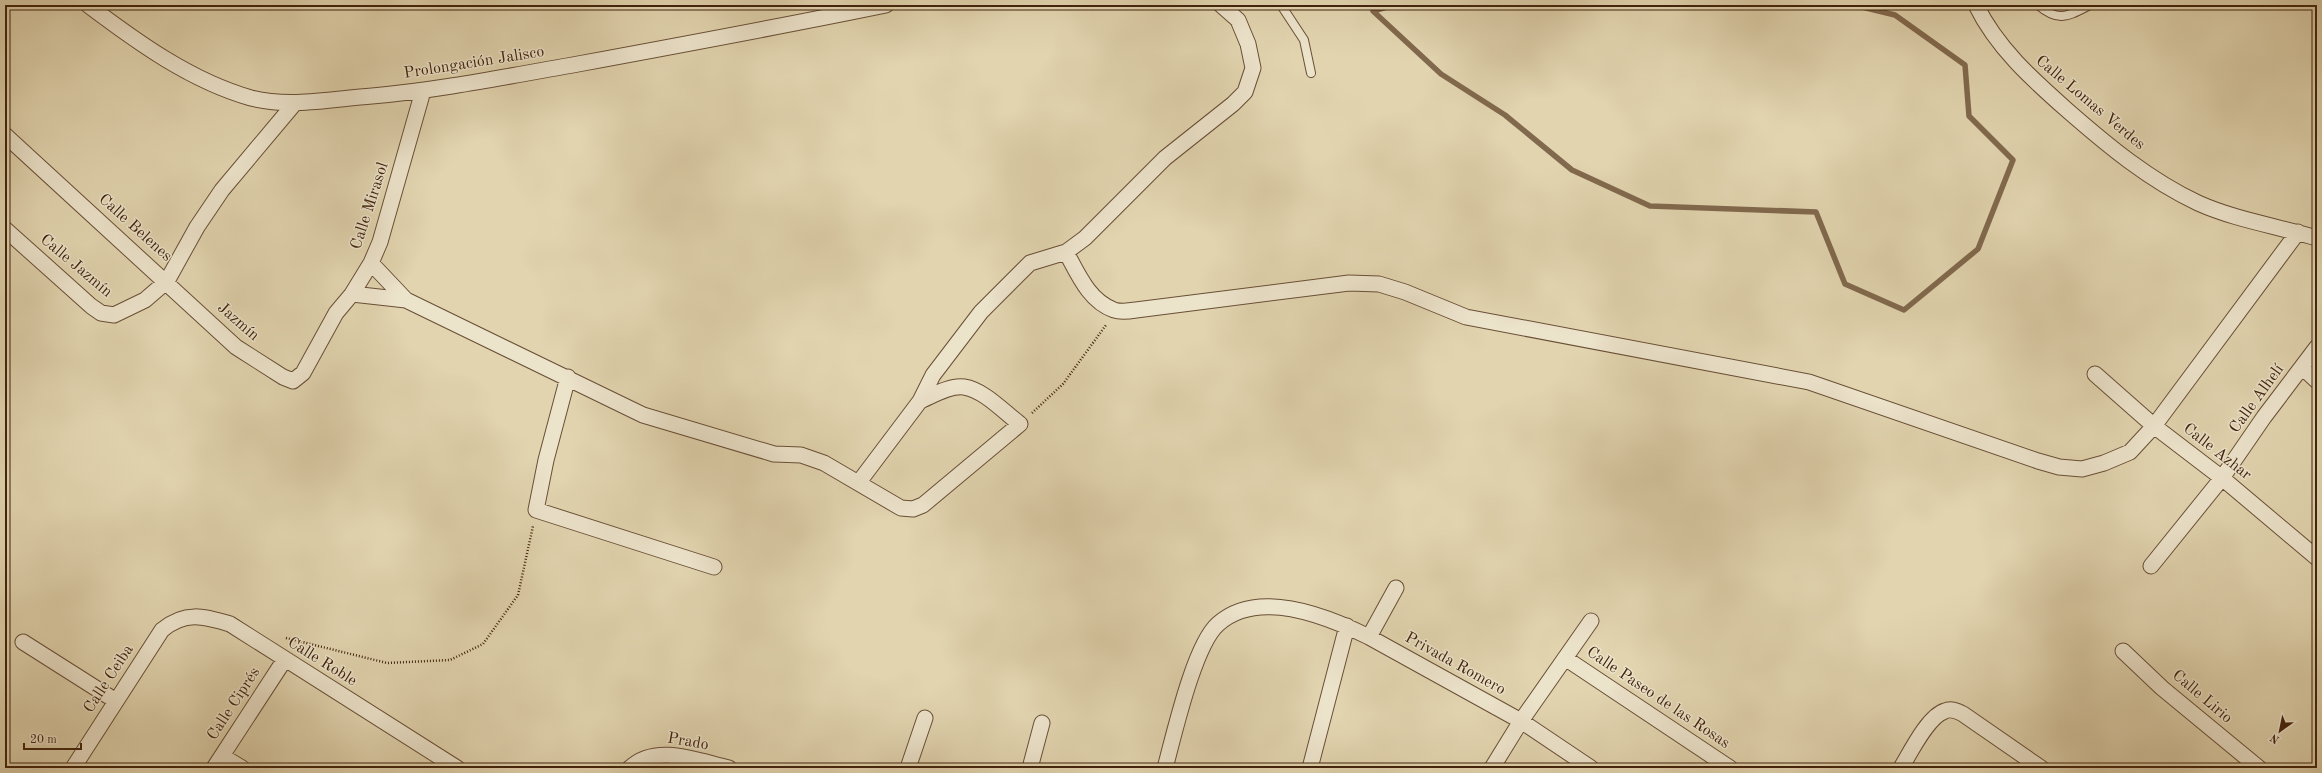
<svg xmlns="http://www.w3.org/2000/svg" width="2322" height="773" font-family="'Old Standard TT',serif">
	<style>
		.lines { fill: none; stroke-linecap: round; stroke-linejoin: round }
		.stream { stroke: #81694d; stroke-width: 5.5 }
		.lane-casing { stroke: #694f36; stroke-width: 10 }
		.street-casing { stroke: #694f36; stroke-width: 17 }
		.path { stroke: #41230d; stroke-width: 2.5; stroke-dasharray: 1 2; stroke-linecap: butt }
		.lane { stroke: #ece3cb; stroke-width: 8 }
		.street { stroke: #ece3cb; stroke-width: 15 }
		.labels { text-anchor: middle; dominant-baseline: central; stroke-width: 3; stroke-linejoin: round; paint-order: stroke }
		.street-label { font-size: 16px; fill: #41230d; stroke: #ece3cb }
	</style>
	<rect width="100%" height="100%" fill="#e1d4af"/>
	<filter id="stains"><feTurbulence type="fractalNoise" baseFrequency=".005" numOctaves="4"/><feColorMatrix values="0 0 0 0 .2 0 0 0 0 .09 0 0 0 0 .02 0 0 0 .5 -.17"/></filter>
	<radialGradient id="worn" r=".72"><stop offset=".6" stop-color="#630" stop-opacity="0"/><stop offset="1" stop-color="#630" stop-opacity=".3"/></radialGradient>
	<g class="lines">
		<!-- stream -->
		<path class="stream" d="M1394,5L1373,11L1441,74L1505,115L1572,170L1650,206L1816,212L1845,284L1904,310L1978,249L2013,160L1969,116L1965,65L1895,15L1854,5"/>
		<!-- lane casing -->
		<g class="lane-casing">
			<path id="lane" d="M1281,5L1304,40L1311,73
				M2038,5C2059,23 2068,16 2090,5"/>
		</g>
		<!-- street casing -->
		<g class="street-casing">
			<path id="street" d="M88,5C137,42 191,81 251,98C290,108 332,99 372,96C441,90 509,76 578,64C681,45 784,26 886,5
				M1221,5L1238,20L1248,44L1253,68L1245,92L1233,104L1165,158L1085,238L1066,252C1078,274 1089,301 1114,310C1120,312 1130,311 1136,310L1349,283L1379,284L1405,292L1466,317L1809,382L2038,461L2059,467L2082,469L2104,463L2130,452L2154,426L2298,232
				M1976,5C1997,48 2032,79 2067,110C2107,145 2149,180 2198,203C2236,220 2277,226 2317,238
				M5,135L236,347L283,377L293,381L303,373L336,313L352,294L371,263L380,242L423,91
				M5,229L91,306L101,313L114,315L145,300L167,281L197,227L222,190L295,103
				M371,263L406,300
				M352,294L406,300L643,415L774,454L801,455L824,463L901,508L913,509L923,505L1020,424C1004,412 984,390 964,387C950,385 932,396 920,401
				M2302,367L2317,381
				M2095,374L2154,426L2222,478L2317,558
				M568,377L546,460L536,510L714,567
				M859,482L920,401L933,375L981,312L1030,263L1066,252
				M2151,566L2222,478L2264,417L2317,347
				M1369,637L1396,588
				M23,642L116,701
				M2123,651L2162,688L2259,768
				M1565,658L1730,768
				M222,756L242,768
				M73,768L162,630C185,611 203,616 230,624L457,768
				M214,768L285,659
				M630,768C656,743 698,761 729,768
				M908,768L925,718
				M1030,768L1042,723
				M1165,768C1174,735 1194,645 1218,624C1258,588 1327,616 1369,637L1521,721L1591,768
				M1310,768L1347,626
				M1492,768L1521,721L1591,621
				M1901,768C1910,753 1928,716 1945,711C1951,708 1957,711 1963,714L2041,768"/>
		</g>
		<!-- path -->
		<path class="path" d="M1032,413L1063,384L1106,325
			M286,638L387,663L450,660L483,644L518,595L533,526"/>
		<!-- lane -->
		<use href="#lane" class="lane"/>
		<!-- street -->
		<use href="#street" class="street"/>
	</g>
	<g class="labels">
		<!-- street labels -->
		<g class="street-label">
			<text transform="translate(474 63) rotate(-9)">Prolongación Jalisco</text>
			<text transform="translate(2090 103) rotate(40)">Calle Lomas Verdes</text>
			<text transform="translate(370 206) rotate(-72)">Calle Mirasol</text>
			<text transform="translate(135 228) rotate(42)">Calle Belenes</text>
			<text transform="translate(76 266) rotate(40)">Calle Jazmín</text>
			<text transform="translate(238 322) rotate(41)">Jazmín</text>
			<text transform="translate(2257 399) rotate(-54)">Calle Alhelí</text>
			<text transform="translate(2217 452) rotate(38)">Calle Azhar</text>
			<text transform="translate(322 662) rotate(32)">Calle Roble</text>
			<text transform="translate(1455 664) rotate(29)">Privada Romero</text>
			<text transform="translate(109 679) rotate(-57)">Calle Ceiba</text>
			<text transform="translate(2202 697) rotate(40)">Calle Lirio</text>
			<text transform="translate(1658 698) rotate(34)">Calle Paseo de las Rosas</text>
			<text transform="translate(234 704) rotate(-57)">Calle Ciprés</text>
			<text transform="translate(688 742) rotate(10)">Prado</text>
		</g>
	</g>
	<!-- margin -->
	<rect width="2322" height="773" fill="none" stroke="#e1d4af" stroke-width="20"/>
	<rect x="6" y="6" width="2310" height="761" fill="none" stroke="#41230d" stroke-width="2"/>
	<rect x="10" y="10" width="2302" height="753" fill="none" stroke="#41230d"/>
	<!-- north arrow -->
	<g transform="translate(2280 731) rotate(213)" stroke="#ece3cb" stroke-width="3" paint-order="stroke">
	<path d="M0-3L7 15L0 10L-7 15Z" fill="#41230d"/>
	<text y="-6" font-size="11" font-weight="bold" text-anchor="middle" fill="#41230d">N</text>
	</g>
	<!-- scale -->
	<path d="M24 743v6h57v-6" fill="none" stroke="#41230d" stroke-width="2"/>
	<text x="30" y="743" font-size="12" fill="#41230d" stroke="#ece3cb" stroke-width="3" paint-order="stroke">20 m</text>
	<rect width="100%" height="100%" filter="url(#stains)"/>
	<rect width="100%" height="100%" fill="url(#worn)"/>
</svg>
